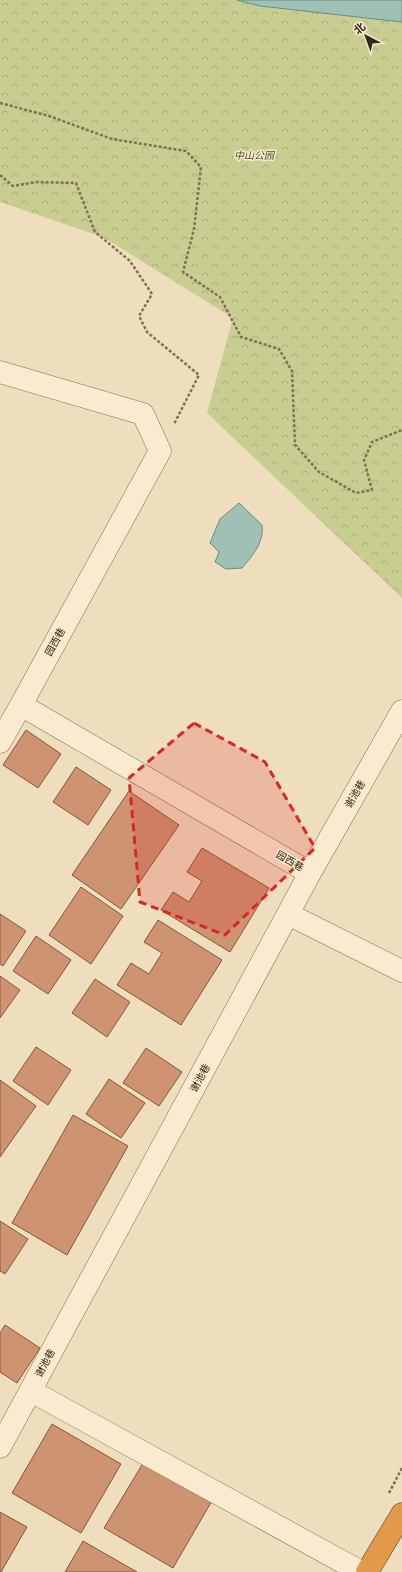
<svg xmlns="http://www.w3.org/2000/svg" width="402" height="1572" font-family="'Source Serif 4','Noto Sans SC',serif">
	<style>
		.park { fill: url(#park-crowns) }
		.water { fill: #a1c0b5; stroke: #688d83 }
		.building { fill: #ce9471; stroke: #87563b }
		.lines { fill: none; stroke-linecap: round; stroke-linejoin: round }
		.minor-casing { stroke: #876e56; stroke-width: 23 }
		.highway-casing { stroke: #543c2b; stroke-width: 23 }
		.path { stroke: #876e56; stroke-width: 2.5; stroke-dasharray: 3 2; stroke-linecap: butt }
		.minor { stroke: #faebd0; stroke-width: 22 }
		.highway { stroke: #e29949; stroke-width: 22 }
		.marked { fill: #d62828; fill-opacity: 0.2; stroke: #d62828; stroke-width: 3; stroke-dasharray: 8 5; stroke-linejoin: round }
		.labels { text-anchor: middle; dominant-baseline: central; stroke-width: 3; stroke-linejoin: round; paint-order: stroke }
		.park-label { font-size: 10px; font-style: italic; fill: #485321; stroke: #f6e8cc }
		.street-label { font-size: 10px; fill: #36271b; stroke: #f6e8cc }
	</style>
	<defs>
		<pattern id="park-crowns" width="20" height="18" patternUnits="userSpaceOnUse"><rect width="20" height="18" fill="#c8cd91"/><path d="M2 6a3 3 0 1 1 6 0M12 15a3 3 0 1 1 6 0" fill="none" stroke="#acb07c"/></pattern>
	</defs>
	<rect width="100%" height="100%" fill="#efdebd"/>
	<!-- park -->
	<path class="park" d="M0,0H237L260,6L402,22V598L207,413L233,318L103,237L0,202Z"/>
	<!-- water -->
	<path class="water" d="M237,0H402V22L260,6Z
		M239,503L262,525C264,543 253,555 242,568L226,569L215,562L219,552L210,543L220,519Z"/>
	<!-- building -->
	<path class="building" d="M26,730L61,754L38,788L3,765Z
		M76,767L111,790L88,825L53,802Z
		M129,791L179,825L121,909L72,875Z
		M202,848L269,888L230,952L161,910L173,892L189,902L202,881L187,872Z
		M81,887L123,916L91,964L49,935Z
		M0,914L26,931L3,966L0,964Z
		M158,920L222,960L181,1025L117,985L131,963L149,974L162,953L144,942Z
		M36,936L71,960L48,994L13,971Z
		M0,976L20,990L0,1018Z
		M95,979L130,1002L107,1037L72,1013Z
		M36,1047L71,1070L48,1105L13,1081Z
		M146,1048L182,1072L159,1106L123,1083Z
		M109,1079L145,1103L121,1138L86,1114Z
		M0,1080L36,1106L0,1157Z
		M73,1115L128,1146L67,1255L12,1223Z
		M0,1221L28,1239L5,1274L0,1271Z
		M5,1325L40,1348L17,1383L0,1372V1333Z
		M52,1424L121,1464L81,1533L12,1493Z
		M145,1460L213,1499L173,1568L104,1528Z
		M0,1512L27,1527L1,1572H0Z
		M83,1541L137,1572H65Z"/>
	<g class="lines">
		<!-- minor casing -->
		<g class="minor-casing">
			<path id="minor" d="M0,372L143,414L160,451L21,705L310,873
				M0,742L21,705
				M288,914L402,971
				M31,1391L361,1572
				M0,1447L310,873L402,711"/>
		</g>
		<!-- highway casing -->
		<g class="highway-casing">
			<path id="highway" d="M367,1572L402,1514"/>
		</g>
		<!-- path -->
		<path class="path" d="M0,103L49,116L112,139L186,151L201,167L194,229L183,272L220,297L241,337L279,349L292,371L295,445L319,472L356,493L372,490L364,460L372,442L402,430
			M0,175L13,186L37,182L76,183L95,232L130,261L152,294L139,316L147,332L199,375L174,424
			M389,1493L402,1468"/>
		<!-- minor -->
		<use href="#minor" class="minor"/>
		<!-- highway -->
		<use href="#highway" class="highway"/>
	</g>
	<!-- marked area -->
	<path class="marked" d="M194,723L265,762L315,848L225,935L140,902L129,778Z"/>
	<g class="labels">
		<!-- park labels -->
		<g class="park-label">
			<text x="254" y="155">中山公园</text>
		</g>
		<!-- street labels -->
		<g class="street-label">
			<text transform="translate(55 642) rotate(-61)">园西巷</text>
			<text transform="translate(355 794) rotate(-60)">谢池巷</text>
			<text transform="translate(290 861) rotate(30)">园西巷</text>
			<text transform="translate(200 1078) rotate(-62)">谢池巷</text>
			<text transform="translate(45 1363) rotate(-62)">谢池巷</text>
		</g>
	</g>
	<!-- north arrow -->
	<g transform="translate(366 36) rotate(319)" stroke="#f6e8cc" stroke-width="3" paint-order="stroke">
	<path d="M0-3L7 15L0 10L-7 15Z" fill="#36271b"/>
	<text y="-6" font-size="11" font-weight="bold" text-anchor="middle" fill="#36271b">北</text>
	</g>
</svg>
